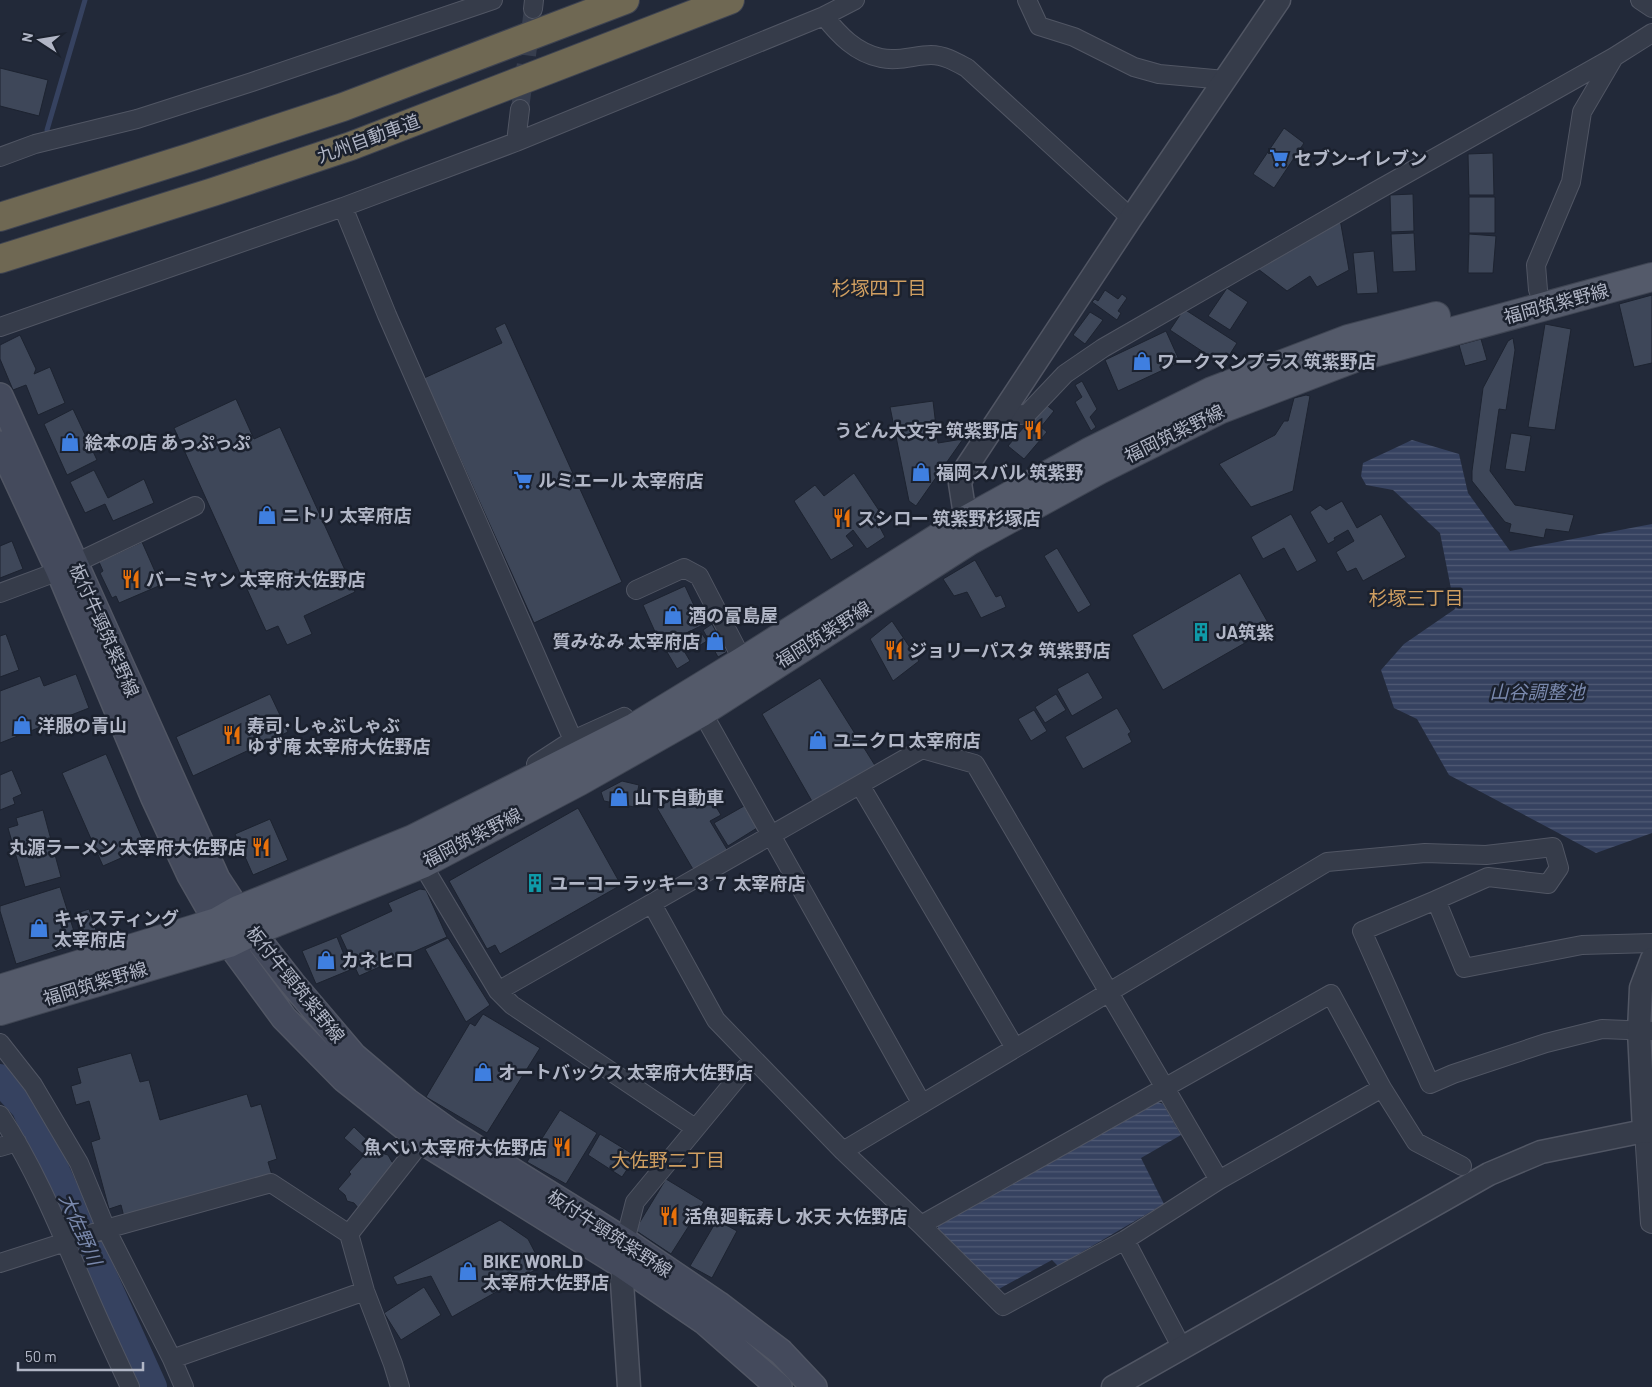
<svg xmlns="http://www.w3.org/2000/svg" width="1652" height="1387" font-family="Barlow,'Noto Sans JP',sans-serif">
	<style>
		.water { fill: url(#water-rules) }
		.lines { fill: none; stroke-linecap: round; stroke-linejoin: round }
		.stream { stroke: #364260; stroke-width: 5 }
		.river { stroke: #364260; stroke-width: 30 }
		.building { fill: #3e4759; stroke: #1d2330 }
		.minor-tunnel { stroke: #373e4e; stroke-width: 18; stroke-dasharray: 18 9; stroke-linecap: butt }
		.minor-casing { stroke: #515664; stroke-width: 20 }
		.tertiary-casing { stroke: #515664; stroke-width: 25 }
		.secondary-casing { stroke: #515664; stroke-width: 28 }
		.primary-casing { stroke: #3f4553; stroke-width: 30 }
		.motorway-casing { stroke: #3e4351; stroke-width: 30 }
		.minor { stroke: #363c4a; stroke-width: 18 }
		.tertiary { stroke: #363c4a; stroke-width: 22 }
		.secondary { stroke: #444a5c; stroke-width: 25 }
		.primary { stroke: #545a6a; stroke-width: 28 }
		.motorway { stroke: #6f6853; stroke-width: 28 }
		.labels { text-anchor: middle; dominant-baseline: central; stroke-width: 5; stroke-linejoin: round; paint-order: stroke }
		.street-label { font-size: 18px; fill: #b1b6c6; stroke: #1b212e }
		.poi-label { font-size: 18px; font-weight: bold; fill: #b1b6c6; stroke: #1b212e; text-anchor: start }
		.neighbourhood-label { font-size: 19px; fill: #d09f61; stroke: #1b212e }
		.water-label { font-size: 19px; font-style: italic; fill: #7a89ad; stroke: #1b212e }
	</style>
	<defs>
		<pattern id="water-rules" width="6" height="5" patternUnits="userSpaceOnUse" patternTransform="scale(1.25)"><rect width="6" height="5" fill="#364260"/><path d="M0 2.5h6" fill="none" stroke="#515b75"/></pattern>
	</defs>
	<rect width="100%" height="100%" fill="#222939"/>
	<!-- water -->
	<path class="water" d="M1412,440L1459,454L1468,493L1510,551L1652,524V833L1596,853L1449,775L1417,719L1394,708L1381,670L1404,644L1455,609L1440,533L1393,490L1366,485L1361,476L1363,463Z
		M1158,1102L1163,1104L1181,1135L1141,1158L1164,1204L1058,1266L1052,1260L997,1290L938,1235V1226Z"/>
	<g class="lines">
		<!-- stream -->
		<path class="stream" d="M47,130L85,0"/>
		<!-- river -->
		<path class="river" d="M0,1079L26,1107L152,1387"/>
	</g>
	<!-- building -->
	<path class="building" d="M0,68L48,80L39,116L0,106Z
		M1284,128L1304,143L1274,188L1253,174Z
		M1493,153L1494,195H1469L1468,154Z
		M1413,194L1414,231L1391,232L1390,195Z
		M1469,197H1495V233H1469Z
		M1340,219L1349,270L1317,287L1310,276L1287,291L1258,269Z
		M1414,233L1416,271L1393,272L1391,234Z
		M1469,234L1496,236L1493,273H1468Z
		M1374,251L1378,293L1357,294L1353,253Z
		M1227,288L1248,302L1230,330L1208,316Z
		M1105,290L1118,299L1122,294L1127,298L1118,311L1121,313L1117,320L1092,302L1095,299L1098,301Z
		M1652,295V363L1634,367L1619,304Z
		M1184,309L1237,343L1223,365L1170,330Z
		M1090,312L1103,320L1085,344L1073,335Z
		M505,323L622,582L534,623L424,378L502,343L495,328Z
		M1545,324L1571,329L1555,430L1528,427Z
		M1166,331L1180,362L1118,391L1105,360Z
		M20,335L36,369L34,374L50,367L65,403L38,415L26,385L13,390L0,359V345Z
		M1513,338L1515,350L1506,410L1499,409L1490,471L1515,505L1574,515L1569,532L1546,529L1544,538L1509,532L1511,524L1505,522L1472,481V471L1483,388L1508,341Z
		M1481,339L1487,360L1465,366L1459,345Z
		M1082,381L1097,409L1090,417L1096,427L1091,431L1075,402L1082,397L1075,385Z
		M1306,395L1310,396L1293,491L1251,507L1219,464L1275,435L1284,421H1288L1294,398Z
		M236,399L254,439L280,427L355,592L304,616L312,634L287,645L278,626L266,631L174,428Z
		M933,401L938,443L963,439L916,506L909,501L890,407Z
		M1044,403L1054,411L1041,427L1047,432L1024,459L1008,446Z
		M73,409L97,460L67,475L44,424Z
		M1511,433L1531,436L1525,472L1505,469Z
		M94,470L108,498L144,479L154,503L113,521L105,504L85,513L70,482Z
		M854,473L882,515L876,520L885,537L867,549L853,530L846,536L854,546L831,560L794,501L815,485L824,496Z
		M1342,501L1357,528L1381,514L1406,557L1363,581L1356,568L1347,572L1336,552L1354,541L1348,530L1334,538L1335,540L1328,544L1310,512L1320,505L1326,510Z
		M1291,514L1317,561L1297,572L1284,548L1263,559L1251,537Z
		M12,541L23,569L0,578V546Z
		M142,542L161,585L119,603L116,596L112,598L100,573L103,571L99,562Z
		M1057,548L1091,605L1078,613L1044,556Z
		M975,560L996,597L1001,595L1006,607L981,618L967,592L954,596L943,579Z
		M1240,573L1271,628L1163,690L1132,635Z
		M685,586L703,625L661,645L643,605Z
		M892,621L919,661L893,681L870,639Z
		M712,624L727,652L718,657L703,630Z
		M700,631L707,641L689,652L683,641Z
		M6,634L19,670L0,677V636Z
		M680,644L690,661L677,669L667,652Z
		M1088,672L1103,698L1072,716L1057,689Z
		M76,674L89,708L0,743V691L40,676L44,686Z
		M820,678L876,767L813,803L762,714Z
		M270,694L288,732L193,776L176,737Z
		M1056,694L1066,710L1045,723L1035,707Z
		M1117,708L1131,732L1128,734L1132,742L1083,769L1065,737Z
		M1034,710L1047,731L1031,741L1018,719Z
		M106,754L146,847L103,866L62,773Z
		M12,770L22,794L13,798L15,804L0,810V775Z
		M622,781L639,785L634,807L604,801L601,792Z
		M692,787L697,796L706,790L721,815L710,821L728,851L694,871L657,808Z
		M744,806L757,828L728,846L714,823Z
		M578,808L621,885L500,954L495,945L487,949L449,881Z
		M43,810L61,877L25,887L8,828L18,825L16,818Z
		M270,819L288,860L253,875L235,834Z
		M60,887L78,944L16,964L0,911V906Z
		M420,889L426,890L447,937L359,976L340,935L392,911L388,903Z
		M89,909L96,930L81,935L74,914Z
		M337,937L350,970L316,984L302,951Z
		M448,938L490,1005L466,1022L425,949Z
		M483,1014L540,1048L487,1133L426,1097L470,1023L475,1026Z
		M131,1053L140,1082L149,1080L160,1120L247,1094L251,1107L261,1104L277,1159L268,1162L272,1175L124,1217L121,1205L109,1209L91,1142L100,1139L89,1101L76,1105L71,1086L81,1083L77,1068Z
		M560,1110L597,1133L566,1184L527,1162Z
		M354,1127L381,1153L388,1155L392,1162L397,1167L359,1209L354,1203L347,1201L345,1195L338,1189L351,1174L349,1172L364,1155L344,1138Z
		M600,1134L636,1156L622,1177L588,1155Z
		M666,1179L704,1202L671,1254L635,1230Z
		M500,1220L528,1239L542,1266L452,1317L431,1276L397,1285L393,1277Z
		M717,1220L737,1231L712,1278L690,1266Z
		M424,1287L441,1315L401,1340L384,1313Z"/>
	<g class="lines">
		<!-- minor-tunnel -->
		<path class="minor-tunnel" d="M520,109L533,9"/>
		<!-- minor casing -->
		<g class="minor-casing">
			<path id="minor" d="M1027,0L1039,26L1074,37L1134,67L1159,74L1225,80
				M1640,0L1652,8
				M533,9L534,0
				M824,16C839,35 856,53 881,58C898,62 915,55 931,55C944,55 956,62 967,68L1131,218
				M516,142L520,109
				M0,157L35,144L137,119L252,82L493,0
				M343,207L387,315L573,740
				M1538,290L1536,265L1571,182L1582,112L1613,59
				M0,327L343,207L516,142L824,16L855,0
				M1005,410L1021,415L1028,413L1065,374L1103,348L1376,191L1614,57L1652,33
				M636,590L684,568L699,576L743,661
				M0,593L59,571L195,506
				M702,712L922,1104
				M536,764L573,740L624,717L635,727
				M860,785L1015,1048
				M422,864L498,991L512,1005L695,1128
				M652,904L716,1020L843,1151L921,1225L1003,1306L1125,1240L1219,1180L1382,1088
				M1652,943L1582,945L1464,968L1436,900L1362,931L1430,1084L1453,1074L1546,1043L1602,1029L1652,1031
				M498,991L922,749L975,764L1219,1180
				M0,1043L33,1085L79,1163L106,1229L172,1359L184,1387
				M0,1115C37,1171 62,1235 89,1297C102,1327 116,1357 130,1387
				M1644,1131L1650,1223L1652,1224
				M0,1147L17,1142
				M843,1151L1327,862L1425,853L1486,855L1553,847L1559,868L1548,884L1488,877L1436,900
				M921,1225L1331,994L1382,1088L1416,1142L1462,1166
				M349,1234L422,1141
				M1125,1240L1182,1348
				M625,1241L635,1202L753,1059
				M0,1263L106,1229L271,1183L349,1234L365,1291L393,1364L400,1387
				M172,1359L365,1291"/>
		</g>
		<!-- tertiary casing -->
		<g class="tertiary-casing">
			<path id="tertiary" d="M968,535L960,483L966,468L1131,218L1279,0
				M1644,1131L1639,1031L1641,988L1652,959
				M625,1251L622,1282L629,1387
				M1113,1387L1489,1174L1541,1152L1644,1131L1652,1132"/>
		</g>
		<!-- secondary casing -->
		<g class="secondary-casing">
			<path id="secondary" d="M0,396L217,879L252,932L292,983L354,1056L407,1101L450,1132L625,1241L718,1304L781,1352L814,1387
				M0,444L59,571L154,798L190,875L229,943L284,1018L344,1079L422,1141L623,1266L705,1322L779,1387"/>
		</g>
		<!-- primary casing -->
		<g class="primary-casing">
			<path id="primary" d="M0,989L217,922L238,910L413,839L635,727L743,661L966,520L1091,451L1212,391L1348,339L1436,316
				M0,1011L229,943L252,932L422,864L580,781L702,712L969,541L1099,470L1219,410L1355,358L1652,277"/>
		</g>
		<!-- motorway casing -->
		<g class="motorway-casing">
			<path id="motorway" d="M0,217L191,157L343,107L625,0
				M0,259L213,192L351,146L730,0"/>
		</g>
		<!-- minor -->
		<use href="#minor" class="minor"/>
		<!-- tertiary -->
		<use href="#tertiary" class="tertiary"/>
		<!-- secondary -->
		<use href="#secondary" class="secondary"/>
		<!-- primary -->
		<use href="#primary" class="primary"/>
		<!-- motorway -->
		<use href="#motorway" class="motorway"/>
	</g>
	<!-- icons -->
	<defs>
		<g id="supermarket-bare" transform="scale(1.5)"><path d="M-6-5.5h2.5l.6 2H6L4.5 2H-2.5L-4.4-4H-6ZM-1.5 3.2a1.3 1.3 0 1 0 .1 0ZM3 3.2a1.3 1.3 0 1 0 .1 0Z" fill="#3f7fe0" stroke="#1b212e" stroke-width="2.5" paint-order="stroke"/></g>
		<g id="shop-bare" transform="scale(1.5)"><path d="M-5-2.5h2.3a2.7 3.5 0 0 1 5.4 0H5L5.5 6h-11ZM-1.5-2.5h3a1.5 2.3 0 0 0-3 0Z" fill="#3f7fe0" stroke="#1b212e" stroke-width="2.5" paint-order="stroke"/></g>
		<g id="restaurant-bare" transform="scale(1.5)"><path d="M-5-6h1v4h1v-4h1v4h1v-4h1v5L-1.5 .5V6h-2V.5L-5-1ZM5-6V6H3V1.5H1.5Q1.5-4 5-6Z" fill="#e8710a" stroke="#1b212e" stroke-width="2.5" paint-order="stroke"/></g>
		<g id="building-bare" transform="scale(1.5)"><path d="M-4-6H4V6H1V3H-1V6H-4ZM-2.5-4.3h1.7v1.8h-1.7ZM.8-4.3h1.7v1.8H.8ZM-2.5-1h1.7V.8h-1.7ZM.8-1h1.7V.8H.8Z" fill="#0f9aa8" stroke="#1b212e" stroke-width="2.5" paint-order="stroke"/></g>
	</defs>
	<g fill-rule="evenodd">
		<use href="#supermarket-bare" x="1279" y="158"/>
		<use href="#shop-bare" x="1142" y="361"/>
		<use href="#restaurant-bare" x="1033" y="430"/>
		<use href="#shop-bare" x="70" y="442"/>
		<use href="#shop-bare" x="921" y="472"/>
		<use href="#supermarket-bare" x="523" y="480"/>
		<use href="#shop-bare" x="267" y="515"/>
		<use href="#restaurant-bare" x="842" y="518"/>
		<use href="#restaurant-bare" x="131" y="579"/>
		<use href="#shop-bare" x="673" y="615"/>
		<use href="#building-bare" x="1201" y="632"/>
		<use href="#shop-bare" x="715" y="641"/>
		<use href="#restaurant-bare" x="894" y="650"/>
		<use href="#shop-bare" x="22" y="725"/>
		<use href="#restaurant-bare" x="232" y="735"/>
		<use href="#shop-bare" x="818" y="740"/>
		<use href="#shop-bare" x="619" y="797"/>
		<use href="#restaurant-bare" x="261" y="847"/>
		<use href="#building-bare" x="535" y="883"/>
		<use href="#shop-bare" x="39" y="928"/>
		<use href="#shop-bare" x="326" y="960"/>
		<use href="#shop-bare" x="483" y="1072"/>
		<use href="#restaurant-bare" x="562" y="1147"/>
		<use href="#restaurant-bare" x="669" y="1216"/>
		<use href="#shop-bare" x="468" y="1271"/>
	</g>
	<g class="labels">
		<!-- street labels -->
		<g class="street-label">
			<text transform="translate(368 138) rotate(-20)">九州自動車道</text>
			<text transform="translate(1556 303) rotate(-15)">福岡筑紫野線</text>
			<text transform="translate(1174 433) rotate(-26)">福岡筑紫野線</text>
			<text transform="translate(105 630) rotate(66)">板付牛頸筑紫野線</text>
			<text transform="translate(823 634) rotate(-32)">福岡筑紫野線</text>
			<text transform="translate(472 837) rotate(-27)">福岡筑紫野線</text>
			<text transform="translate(95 983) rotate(-17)">福岡筑紫野線</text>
			<text transform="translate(296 984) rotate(51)">板付牛頸筑紫野線</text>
			<text transform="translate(610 1233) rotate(33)">板付牛頸筑紫野線</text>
		</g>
		<!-- poi labels -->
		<g class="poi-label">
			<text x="1294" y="158">セブン-イレブン</text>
			<text x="1157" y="361">ワークマンプラス 筑紫野店</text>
			<text x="1018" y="430" text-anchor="end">うどん大文字 筑紫野店</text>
			<text x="85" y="442">絵本の店 あっぷっぷ</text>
			<text x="936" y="472">福岡スバル 筑紫野</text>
			<text x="538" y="480">ルミエール 太宰府店</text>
			<text x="282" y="515">ニトリ 太宰府店</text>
			<text x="857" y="518">スシロー 筑紫野杉塚店</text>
			<text x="146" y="579">バーミヤン 太宰府大佐野店</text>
			<text x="688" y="615">酒の富島屋</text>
			<text x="1216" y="632">JA筑紫</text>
			<text x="700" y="641" text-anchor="end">質みなみ 太宰府店</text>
			<text x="909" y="650">ジョリーパスタ 筑紫野店</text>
			<text x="37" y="725">洋服の青山</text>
			<text x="247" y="725">寿司･しゃぶしゃぶ<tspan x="247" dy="21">ゆず庵 太宰府大佐野店</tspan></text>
			<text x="833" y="740">ユニクロ 太宰府店</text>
			<text x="634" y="797">山下自動車</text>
			<text x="246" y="847" text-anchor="end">丸源ラーメン 太宰府大佐野店</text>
			<text x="550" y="883">ユーコーラッキー３７ 太宰府店</text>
			<text x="54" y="918">キャスティング<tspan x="54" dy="21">太宰府店</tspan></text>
			<text x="341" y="960">カネヒロ</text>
			<text x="498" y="1072">オートバックス 太宰府大佐野店</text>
			<text x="547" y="1147" text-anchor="end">魚べい 太宰府大佐野店</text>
			<text x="684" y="1216">活魚廻転寿し 水天 大佐野店</text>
			<text x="483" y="1261">BIKE WORLD<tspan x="483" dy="21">太宰府大佐野店</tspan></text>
		</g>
		<!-- neighbourhood labels -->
		<g class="neighbourhood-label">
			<text x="879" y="287">杉塚四丁目</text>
			<text x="1416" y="597">杉塚三丁目</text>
			<text x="668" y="1159">大佐野二丁目</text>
		</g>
		<!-- water labels -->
		<g class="water-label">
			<text x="1537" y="691">山谷調整池</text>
			<text transform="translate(81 1229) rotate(66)">大佐野川</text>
		</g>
	</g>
	<!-- north arrow -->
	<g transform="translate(40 40) rotate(282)" stroke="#1b212e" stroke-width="4" paint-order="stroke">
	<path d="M0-4L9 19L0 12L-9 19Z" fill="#b1b6c6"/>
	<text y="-8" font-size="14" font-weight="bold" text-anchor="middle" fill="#b1b6c6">N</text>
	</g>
	<!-- scale -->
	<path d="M18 1362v8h125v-8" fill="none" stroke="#b1b6c6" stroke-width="2.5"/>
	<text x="25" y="1362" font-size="15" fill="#b1b6c6" stroke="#1b212e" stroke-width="4" paint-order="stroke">50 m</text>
</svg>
